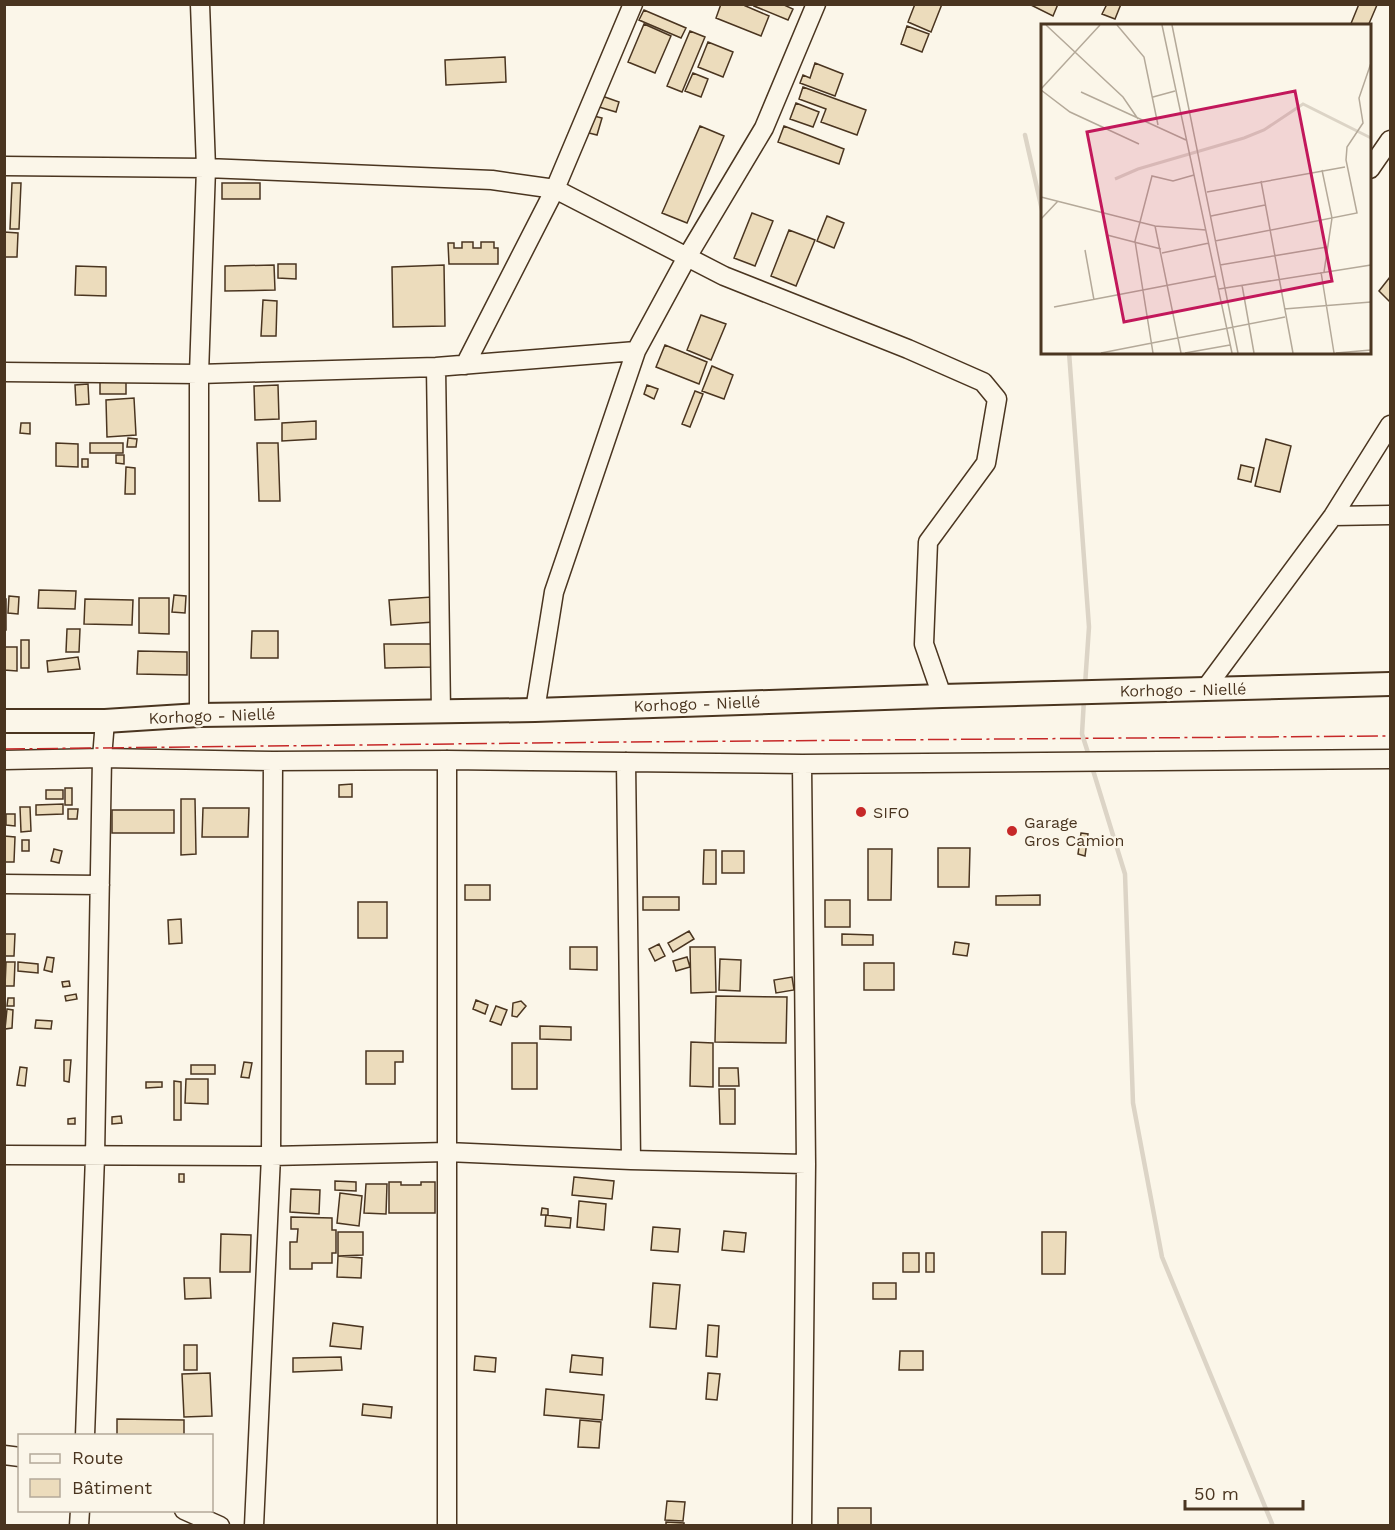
<svg xmlns="http://www.w3.org/2000/svg" width="1395" height="1530" font-family="'Work Sans',sans-serif">
	<style>
		.lines { fill: none; stroke-linecap: round; stroke-linejoin: round }
		.stream { stroke: #dcd4c6; stroke-width: 4.5 }
		.building { fill: #ecdcbc; stroke: #4a3520; stroke-width: 1.5 }
		.minor-casing { stroke: #4a3520; stroke-width: 21 }
		.major-casing { stroke: #4a3520; stroke-width: 26 }
		.minor { stroke: #fbf6e9; stroke-width: 18 }
		.major { stroke: #fbf6e9; stroke-width: 22 }
		.power { stroke: #c62828; stroke-width: 1.5; stroke-dasharray: 21 4.5 3 4.5; stroke-linecap: butt }
		.poi-dot { fill: #c62828; stroke: #fbf6e9; stroke-width: 2 }
		.labels { text-anchor: middle; dominant-baseline: central; stroke-width: 4.5; stroke-linejoin: round; paint-order: stroke }
		.street-label { font-size: 16px; fill: #4a3520; stroke: #fbf6e9 }
		.poi-label { font-size: 16px; fill: #4a3520; stroke: #fbf6e9; text-anchor: start }
		.inset-river { fill: none; stroke: #dcd4c6; stroke-width: 3 }
		.inset-road { fill: none; stroke: #b4a999; stroke-width: 1.5 }
		.view { fill: #c2185b; fill-opacity: 0.15; stroke: #c2185b; stroke-width: 3 }
		.inset-edge { fill: none; stroke: #4a3520; stroke-width: 3 }
	</style>
	<rect width="100%" height="100%" fill="#fbf6e9"/>
	<g class="lines">
		<!-- stream -->
		<path class="stream" d="M1025,135L1042,210
			M1069,352L1089,627L1085,685
			M1084,699L1082,734L1089,756
			M1092,767L1125,874L1133,1103L1162,1257L1273,1526"/>
	</g>
	<!-- building -->
	<path class="building" d="M721,4H741L769,16L761,36L716,18Z
		M755,4H782L793,9L788,20L754,6Z
		M915,4H942L931,32L908,22Z
		M1029,4H1058L1053,16Z
		M1107,4H1121L1115,19L1102,14Z
		M1359,4L1377,5L1368,26H1350Z
		M644,10L686,28L681,38L639,20Z
		M644,24L671,36L655,73L628,62Z
		M907,26L929,34L922,52L901,44Z
		M690,31L705,37L682,92L667,86Z
		M708,42L733,52L723,77L698,67Z
		M505,57L506,82L446,85L445,60Z
		M815,63L843,74L835,96L800,83L803,75L810,78Z
		M693,73L708,79L701,97L685,91Z
		M803,87L866,110L857,135L821,122L826,109L799,99Z
		M602,96L619,102L616,112L599,107Z
		M796,103L819,112L813,127L790,119Z
		M594,116L602,118L597,135L589,133Z
		M700,126L724,136L687,223L662,213Z
		M784,126L844,149L839,164L778,142Z
		M12,183H21L19,229H10Z
		M222,183H260V199H222Z
		M752,213L773,221L755,266L734,258Z
		M827,216L844,223L834,248L817,241Z
		M789,230L815,240L796,286L771,276Z
		M4,232L18,233L17,257H4Z
		M462,242H473V248H481V242H494V248H498V264H449L448,243H454V248H462Z
		M278,264H296V279L278,278Z
		M274,265L275,290L225,291V266Z
		M444,265L445,326L393,327L392,267Z
		M76,266L106,267V296L75,295Z
		M1390,277V302L1379,291Z
		M263,300L277,301L276,336H261Z
		M701,315L726,324L711,360L687,350Z
		M665,345L707,362L699,384L656,367Z
		M712,366L733,375L724,399L702,391Z
		M100,382H126V394H100Z
		M88,384L89,404L76,405L75,385Z
		M278,385L279,419L255,420L254,386Z
		M647,385L658,389L654,399L644,394Z
		M695,391L703,394L690,427L682,424Z
		M134,398L136,435L107,437L106,400Z
		M316,421V439L282,441V423Z
		M21,423H30V434L20,433Z
		M128,438L137,439L136,447H127Z
		M1266,439L1291,446L1280,492L1255,486Z
		M56,443L78,444V467L56,466Z
		M90,443H123V453H90Z
		M257,443H278L280,501H259Z
		M116,455H124V464L116,463Z
		M82,459H88V467H82Z
		M1241,465L1254,468L1251,482L1238,479Z
		M126,467L135,468V494H125Z
		M39,590L76,591L75,609L38,608Z
		M174,595L186,596L185,613L172,612Z
		M9,596L19,597L18,614L8,613Z
		M432,597L434,622L391,625L389,600Z
		M139,598H169V634L139,633Z
		M4,599H6V630H4Z
		M85,599L133,600L132,625L84,624Z
		M67,629H80L79,652H66Z
		M252,631H278V658H251Z
		M21,640H29V668H21Z
		M384,644H432V667L385,668Z
		M4,647H17V671L4,670Z
		M138,651L187,652V675L137,674Z
		M78,657L80,669L48,672L47,661Z
		M352,784V797H339V785Z
		M65,788H72V805H65Z
		M46,790H63V799H46Z
		M181,799H195L196,854L181,855Z
		M63,804V814L36,815V805Z
		M20,807H30L31,831L21,832Z
		M203,808H249L248,837H202Z
		M68,809H78L77,819H68Z
		M112,810H174V833H112Z
		M6,814H15V826L6,825Z
		M1081,833L1088,834L1085,856L1078,854Z
		M4,836L15,837L14,862H4Z
		M22,840H29V851H22Z
		M938,848H970L969,887H938Z
		M54,849L62,851L59,863L51,861Z
		M868,849H892L891,900H868Z
		M704,850H716V884H703Z
		M722,851H744V873H722Z
		M465,885H490V900H465Z
		M1040,895V905H996V896Z
		M643,897H679V910H643Z
		M825,900H850V927H825Z
		M358,902H387V938H358Z
		M181,919L182,943L169,944L168,920Z
		M689,931L694,939L673,952L668,943Z
		M5,934H15L14,956H5Z
		M842,934L873,935V945H842Z
		M955,942L969,944L967,956L953,954Z
		M659,944L665,956L655,961L649,949Z
		M570,947H597V970L570,969Z
		M690,947H715L716,992L691,993Z
		M47,957L54,958L52,972L44,970Z
		M687,957L690,967L676,971L673,961Z
		M720,959L741,960L740,991L719,990Z
		M6,962H15L14,986H5Z
		M18,962L38,964V973L18,971Z
		M864,963H894V990H864Z
		M792,977L794,990L776,993L774,980Z
		M69,981L70,986L63,987L62,982Z
		M76,994L77,999L66,1001L65,996Z
		M716,996L787,997L786,1043L715,1042Z
		M8,998H14V1006H7Z
		M476,1000L488,1005L485,1014L473,1009Z
		M521,1001L526,1006L517,1017L512,1016L513,1003Z
		M496,1006L507,1010L501,1025L490,1021Z
		M7,1009L13,1010L12,1028L5,1029Z
		M36,1020L52,1021L51,1029L35,1028Z
		M540,1026L571,1027V1040L540,1039Z
		M691,1042L713,1043V1087L690,1086Z
		M512,1043H537V1089H512Z
		M366,1051H403V1062H395V1084H366Z
		M64,1060H71L69,1082L64,1081Z
		M244,1062L252,1063L249,1078L241,1077Z
		M191,1065H215V1074H191Z
		M20,1067L27,1068L25,1086L17,1085Z
		M719,1068H738L739,1086H719Z
		M186,1079H208V1104L185,1103Z
		M174,1081L181,1082V1120H174Z
		M146,1082H162V1087L146,1088Z
		M719,1089H735V1124H720Z
		M121,1116L122,1123L112,1124V1117Z
		M75,1118V1124H68V1119Z
		M179,1174H184V1182H179Z
		M574,1177L614,1181L612,1199L572,1195Z
		M335,1181L356,1182V1191L335,1190Z
		M389,1182H401V1185H421V1182H435V1213H389Z
		M366,1184H387L386,1214L364,1213Z
		M291,1189L320,1190L319,1214L290,1212Z
		M340,1193L362,1196L359,1226L337,1223Z
		M579,1201L606,1204L604,1230L577,1227Z
		M542,1208L548,1209V1215H541Z
		M546,1215L571,1218L570,1228L545,1226Z
		M291,1217L332,1218V1230H336V1253H332V1263H312V1269H290V1242H297L298,1229H291Z
		M653,1227L680,1229L678,1252L651,1250Z
		M724,1231L746,1233L744,1252L722,1250Z
		M338,1232H363V1255L338,1256Z
		M1042,1232H1066L1065,1274H1042Z
		M221,1234L251,1235L250,1272H220Z
		M903,1253H919V1272H903Z
		M926,1253H934V1272H926Z
		M338,1256L362,1258L361,1278L337,1277Z
		M184,1278H210L211,1298L185,1299Z
		M653,1283L680,1285L676,1329L650,1327Z
		M873,1283H896V1299H873Z
		M333,1323L363,1327L361,1349L330,1346Z
		M708,1325L719,1326L717,1357L706,1356Z
		M184,1345H197V1370H184Z
		M900,1351H923V1370H899Z
		M572,1355L603,1358L602,1375L570,1372Z
		M475,1356L496,1358L495,1372L474,1370Z
		M341,1357L342,1370L293,1372V1358Z
		M210,1373L212,1416L184,1417L182,1374Z
		M708,1373L720,1374L717,1400L706,1399Z
		M546,1389L604,1395L602,1420L544,1415Z
		M363,1404L392,1407L391,1418L362,1415Z
		M117,1419L184,1420V1436H117Z
		M580,1420L601,1422L599,1448L578,1447Z
		M667,1501L685,1502L683,1521L665,1520Z
		M838,1508H871V1526H838Z
		M666,1522L684,1523V1526H666Z"/>
	<g class="lines">
		<!-- minor casing -->
		<g class="minor-casing">
			<path id="minor" d="M4,166L206,168L492,180L555,189L724,276L908,349L983,382L997,399L986,463L928,542L924,644L942,696
				M1370,169L1390,140
				M465,365L555,189L633,4
				M436,367L441,712
				M4,372L199,374L436,367L636,351
				M1333,516L1390,515
				M1205,689L1333,516L1390,425
				M535,710L554,592L636,351L687,257L764,128L816,4
				M199,715V374L206,168L200,4
				M4,760L102,758L273,761L447,760L802,764L1390,759
				M447,760V1526
				M626,762L631,1160
				M4,884L100,885
				M4,1155L271,1156L447,1152L631,1160L806,1164
				M85,1436L95,1156L102,758L105,721
				M4,1455L20,1457
				M184,1510L220,1526
				M79,1526L80,1510
				M254,1526L271,1156L273,761
				M802,1526L806,1164L802,764"/>
		</g>
		<!-- major casing -->
		<g class="major-casing">
			<path id="major" d="M4,721H105L199,715L535,710L942,696L1390,684"/>
		</g>
		<!-- minor -->
		<use href="#minor" class="minor"/>
		<!-- major -->
		<use href="#major" class="major"/>
		<!-- power -->
		<path class="power" d="M4,749L620,742L1390,736"/>
	</g>
	<!-- markers -->
	<g class="poi-dot">
		<circle cx="861" cy="812" r="6"/>
		<circle cx="1012" cy="831" r="6"/>
	</g>
	<g class="labels">
		<!-- street labels -->
		<g class="street-label">
			<text transform="translate(1183 690) rotate(-1)">Korhogo - Niellé</text>
			<text transform="translate(697 704) rotate(-2)">Korhogo - Niellé</text>
			<text transform="translate(212 716) rotate(-2)">Korhogo - Niellé</text>
		</g>
		<!-- poi labels -->
		<g class="poi-label">
			<text x="873" y="812">SIFO</text>
			<text x="1024" y="822">Garage<tspan x="1024" dy="18">Gros Camion</tspan></text>
		</g>
	</g>
	<!-- overview -->
	<g transform="translate(1041 24)">
		<rect width="330" height="330" fill="#fbf6e9"/>
		<path class="inset-river" d="M74,155L97,145L203,114L223,106L262,80L330,114"/>
		<path class="inset-road" d="M5,1L82,73L97,95M76,1L103,33L117,101M121,1L191,329M131,1L197,329M0,65L59,1M0,66L29,88L98,120M40,68L145,116M112,73L134,67M281,146L291,194L283,248M220,157L252,329M166,168L304,143M0,173L114,202L165,206M170,192L224,181M0,195L17,177M114,202L140,329M66,211L120,225M174,217L316,189L305,136L306,123L322,99L318,74L330,39M44,226L53,276M121,229L168,219M179,241L286,223M280,248L293,329M201,261L213,329M178,265L330,241M13,283L175,252M243,285L330,278M60,329L244,293M112,329L94,217L111,152L132,157L153,151M144,329L189,321M295,329L330,326"/>
		<path class="view" d="M254,67L291,257L83,298L46,108Z"/>
		<rect width="330" height="330" class="inset-edge"/>
	</g>
	<!-- border -->
	<rect width="1395" height="1530" fill="none" stroke="#4a3520" stroke-width="12"/>
	<!-- legend -->
	<rect x="18" y="1434" width="195" height="78" fill="#fbf6e9" stroke="#b4a999" stroke-width="1.5"/>
	<rect x="30" y="1454" width="30" height="9" fill="#fbf6e9" stroke="#b4a999" stroke-width="1.5"/>
	<text x="72" y="1464" font-size="18" fill="#4a3520">Route</text>
	<rect x="30" y="1479" width="30" height="18" fill="#ecdcbc" stroke="#b4a999" stroke-width="1.5"/>
	<text x="72" y="1494" font-size="18" fill="#4a3520">Bâtiment</text>
	<!-- scale -->
	<path d="M1185 1500v9h118v-9" fill="none" stroke="#4a3520" stroke-width="3"/>
	<text x="1194" y="1500" font-size="18" fill="#4a3520" stroke="#fbf6e9" stroke-width="4.5" paint-order="stroke">50 m</text>
</svg>
